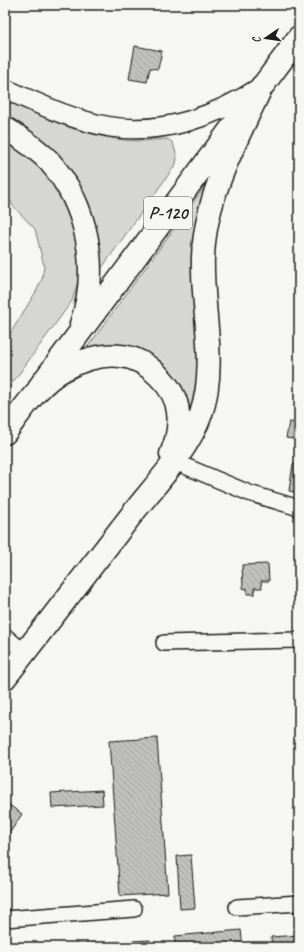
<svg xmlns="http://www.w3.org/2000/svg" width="304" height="952" font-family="Caveat,sans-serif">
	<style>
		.green { fill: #d6d6d2; stroke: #797977 }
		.building { fill: url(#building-back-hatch); stroke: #1c1c1c }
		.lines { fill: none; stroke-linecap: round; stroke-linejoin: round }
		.minor-casing { stroke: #1c1c1c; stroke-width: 18 }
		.major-casing { stroke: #1c1c1c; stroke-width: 22 }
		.highway-casing { stroke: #1c1c1c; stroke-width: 25 }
		.minor { stroke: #f6f6f2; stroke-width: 15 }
		.major { stroke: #f6f6f2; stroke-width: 19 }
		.highway { stroke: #f6f6f2; stroke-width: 22 }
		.labels { text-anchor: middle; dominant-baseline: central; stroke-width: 3; stroke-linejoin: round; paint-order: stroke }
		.shield { fill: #f6f6f2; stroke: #5d5d5c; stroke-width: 1 }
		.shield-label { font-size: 18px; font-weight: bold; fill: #1c1c1c }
	</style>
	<defs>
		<pattern id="building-back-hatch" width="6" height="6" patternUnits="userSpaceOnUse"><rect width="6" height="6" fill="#c0c0bd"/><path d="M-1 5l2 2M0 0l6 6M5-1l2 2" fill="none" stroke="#a4a4a2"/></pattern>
	</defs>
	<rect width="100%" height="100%" fill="#f6f6f2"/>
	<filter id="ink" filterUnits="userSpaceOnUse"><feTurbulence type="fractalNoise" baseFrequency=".025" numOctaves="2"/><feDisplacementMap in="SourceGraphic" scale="8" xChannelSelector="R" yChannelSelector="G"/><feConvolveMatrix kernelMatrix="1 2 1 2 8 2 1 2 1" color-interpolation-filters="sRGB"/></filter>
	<g filter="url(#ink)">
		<!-- green -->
		<path class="green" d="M5,100C43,116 82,135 124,140C139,142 153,140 168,139L173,143L177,157L176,164L101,269C99,202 65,147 5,116Z
			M5,140L37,164L61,196L71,220L80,260L78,282L72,301L5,393V342L37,290L42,279L44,266L35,229L13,206L5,190Z
			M203,189H208L200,382L188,424L138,349C120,343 104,344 86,349Z"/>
		<!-- building -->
		<path class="building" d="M135,46L162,51L158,69L150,68L147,82L129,79Z
			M289,422L299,423V440L286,438Z
			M293,464L299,465V493L289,491Z
			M296,563H299V586H297Z
			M268,564L269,581H261L262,588H254L255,594H247V588L243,589L242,565Z
			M157,738L168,893L120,896L109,741Z
			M102,790L103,805L52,808L51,793Z
			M5,802L22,814L5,840Z
			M191,855L195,908L180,909L177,856Z
			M241,930L243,947H175V936Z
			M299,935V947H272L271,937Z
			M150,940V947H32Z"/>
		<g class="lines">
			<!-- minor casing -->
			<g class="minor-casing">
				<path id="minor" d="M173,461L249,493L299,508
					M5,636L25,653
					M164,643L299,640
					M237,907L299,903
					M5,919L134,909"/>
			</g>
			<!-- major casing -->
			<g class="major-casing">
				<path id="major" d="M5,89C39,104 74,121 111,127C163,135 217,116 261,87"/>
			</g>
			<!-- highway casing -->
			<g class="highway-casing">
				<path id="highway" d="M5,128C21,138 36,148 49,161C88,205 100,269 81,324
					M40,386L299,37
					M5,433C23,409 38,384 65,369C82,360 102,354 121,356C146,358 176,387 178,412C180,427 177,440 171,454
					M5,678C48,623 90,568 133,513C156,484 189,449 201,414C218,364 201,308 203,257C205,196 237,140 262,86"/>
			</g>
			<!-- minor -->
			<use href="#minor" class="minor"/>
			<!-- major -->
			<use href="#major" class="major"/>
			<!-- highway -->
			<use href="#highway" class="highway"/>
		</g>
	</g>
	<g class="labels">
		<!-- shield labels -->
		<rect class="shield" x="144" y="197" width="48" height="32" rx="3"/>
		<g class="shield-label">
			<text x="168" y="213">Р-120</text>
		</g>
	</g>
	<!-- margin -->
	<rect width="304" height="952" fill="none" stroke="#f6f6f2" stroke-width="20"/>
	<rect x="10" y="10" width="284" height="932" fill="none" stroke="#1c1c1c" stroke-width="1.5" filter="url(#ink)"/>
	<!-- north arrow -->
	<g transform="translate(266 38) rotate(257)" stroke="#f6f6f2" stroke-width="3" paint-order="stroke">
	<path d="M0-3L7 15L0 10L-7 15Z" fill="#1c1c1c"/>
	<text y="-6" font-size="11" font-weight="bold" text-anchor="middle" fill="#1c1c1c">С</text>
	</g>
</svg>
